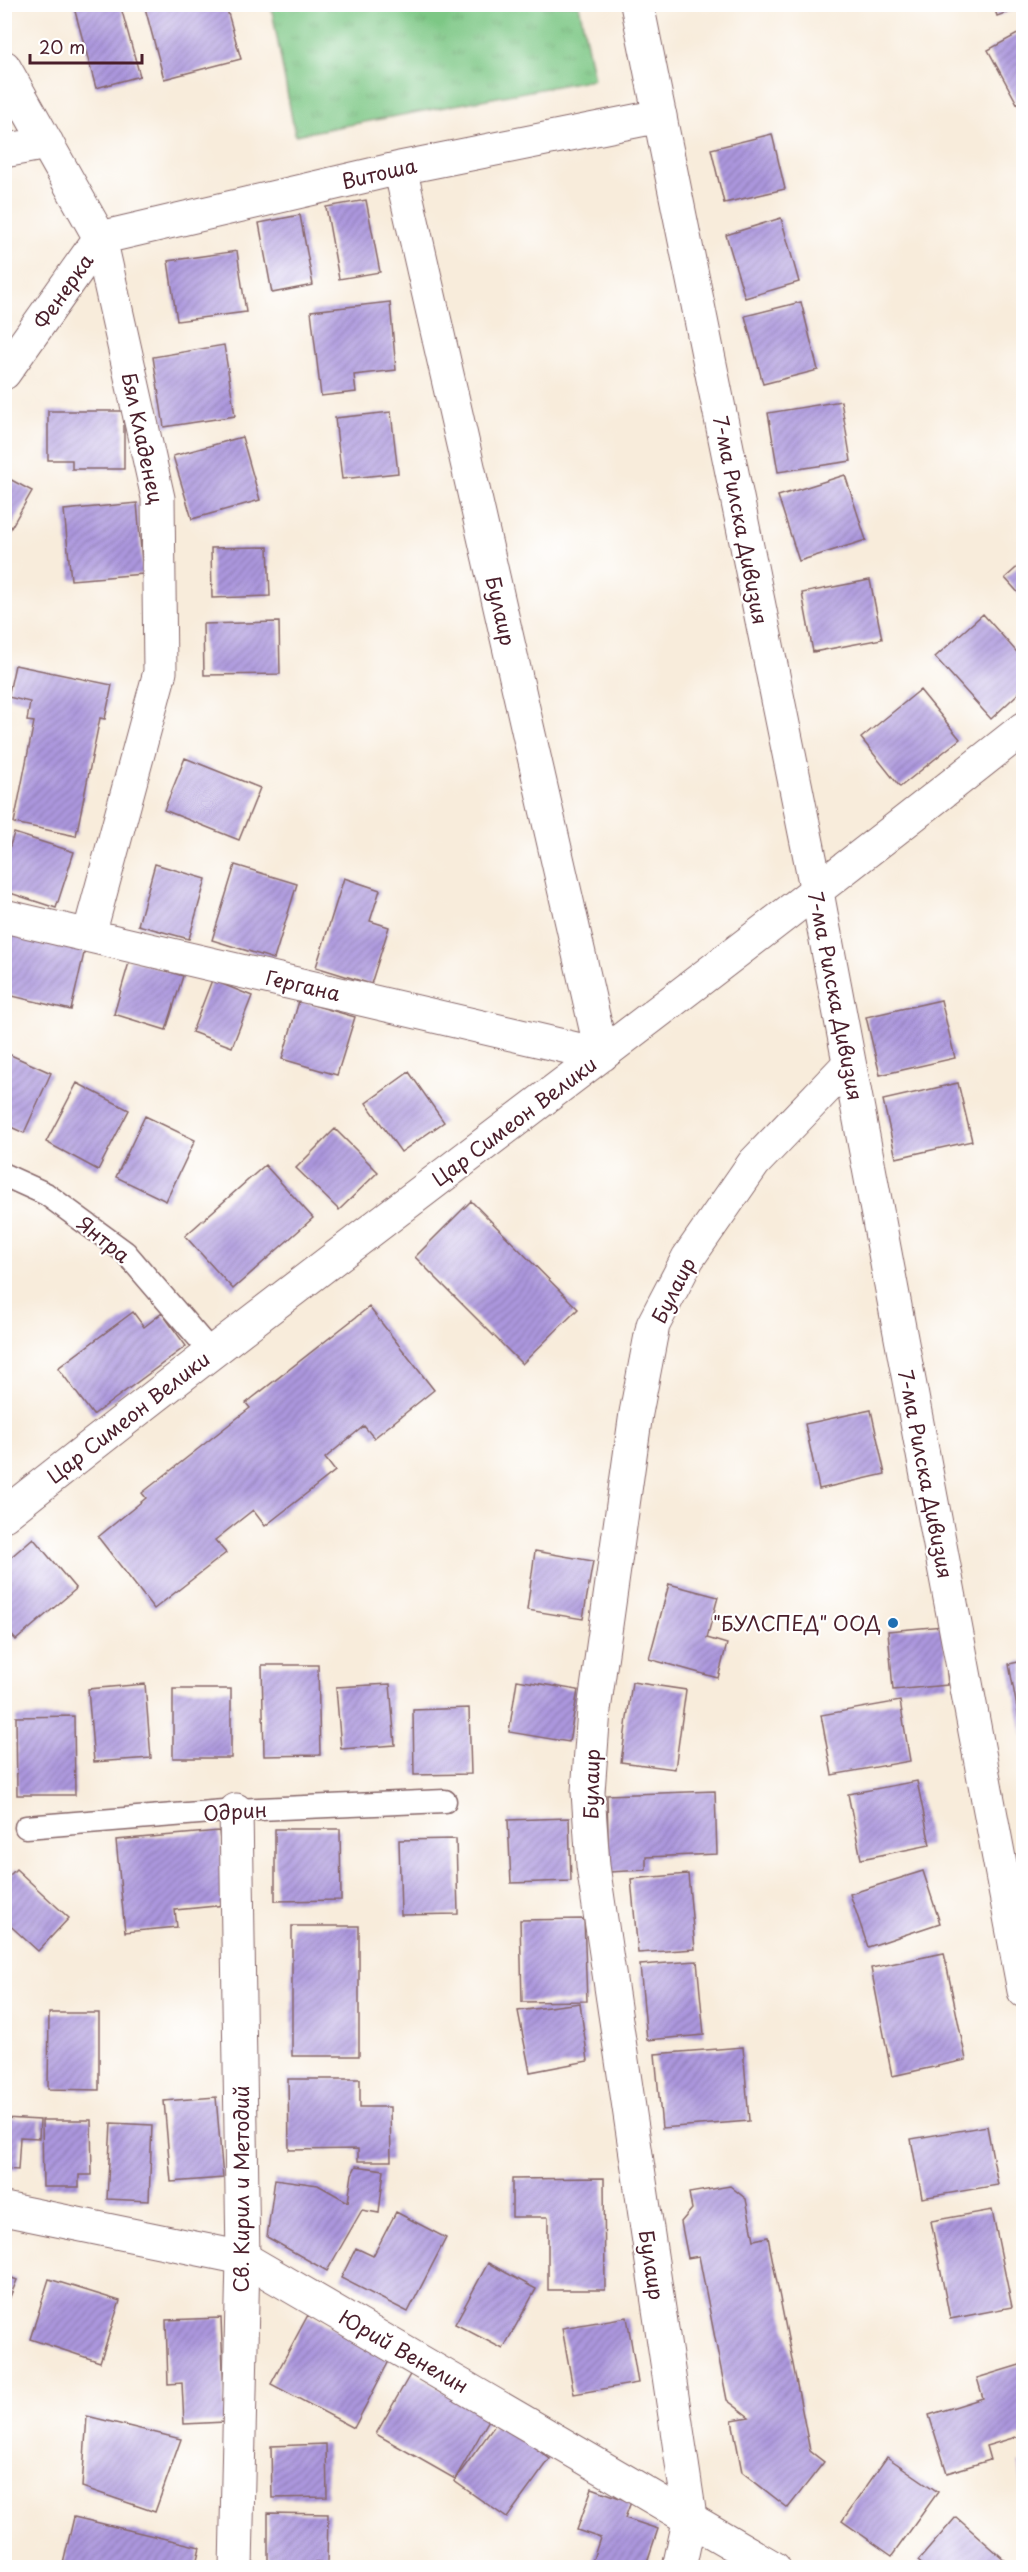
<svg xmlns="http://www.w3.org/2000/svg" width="1028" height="2572" font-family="'Playpen Sans',sans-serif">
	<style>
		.park { fill: url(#park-tufts); stroke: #647358; stroke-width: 1.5 }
		.building { fill: url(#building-hatch) }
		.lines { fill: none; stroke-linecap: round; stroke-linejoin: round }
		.lane-casing { stroke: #876769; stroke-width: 25 }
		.street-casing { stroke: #876769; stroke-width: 35 }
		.secondary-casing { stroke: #876769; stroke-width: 35 }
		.lane { stroke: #fff; stroke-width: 22 }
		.street { stroke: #fff; stroke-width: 33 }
		.secondary { stroke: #fff; stroke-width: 33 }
		.poi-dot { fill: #1f6fb2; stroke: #fff; stroke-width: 2 }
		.labels { text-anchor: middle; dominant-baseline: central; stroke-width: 4.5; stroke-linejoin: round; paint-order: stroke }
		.street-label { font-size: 20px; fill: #4a1f2b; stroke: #fff }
		.poi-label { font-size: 20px; fill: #4a1f2b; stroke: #fff; text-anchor: end }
	</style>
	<defs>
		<pattern id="park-tufts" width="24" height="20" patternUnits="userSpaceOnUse" patternTransform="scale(1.5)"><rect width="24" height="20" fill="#7dc785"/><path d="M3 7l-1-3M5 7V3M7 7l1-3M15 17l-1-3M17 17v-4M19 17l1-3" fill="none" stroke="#6eaa73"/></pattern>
		<pattern id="building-hatch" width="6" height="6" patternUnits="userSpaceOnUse" patternTransform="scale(1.5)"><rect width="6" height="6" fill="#ac97de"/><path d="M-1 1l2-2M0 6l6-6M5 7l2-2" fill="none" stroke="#8e7bb4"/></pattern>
	</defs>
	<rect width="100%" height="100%" fill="#fff"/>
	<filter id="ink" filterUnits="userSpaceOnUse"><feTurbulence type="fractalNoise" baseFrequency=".0167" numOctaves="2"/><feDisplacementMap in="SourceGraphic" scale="12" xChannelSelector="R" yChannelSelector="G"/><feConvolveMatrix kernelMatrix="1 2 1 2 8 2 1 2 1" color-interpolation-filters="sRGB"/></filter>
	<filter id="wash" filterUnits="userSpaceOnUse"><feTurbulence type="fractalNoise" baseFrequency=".008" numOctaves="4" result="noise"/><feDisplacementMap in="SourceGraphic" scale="24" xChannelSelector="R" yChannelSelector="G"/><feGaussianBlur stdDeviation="1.35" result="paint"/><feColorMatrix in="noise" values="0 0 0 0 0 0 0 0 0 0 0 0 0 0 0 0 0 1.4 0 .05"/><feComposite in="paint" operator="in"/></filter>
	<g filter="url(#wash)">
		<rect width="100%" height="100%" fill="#f8ecdb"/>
		<!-- park -->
		<path class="park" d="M271,5H579L594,79L295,135Z"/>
		<g id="blocks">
			<!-- building -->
			<path class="building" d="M73,4H120L140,76L96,88Z
				M144,4H214L215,8L226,6L241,59L164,79Z
				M993,4H1024V6L997,16Z
				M1023,31V105L1019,107L988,50Z
				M772,134L785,189L724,203L711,149Z
				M366,200L380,272L339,279L326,207Z
				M300,215L313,285L272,293L259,223Z
				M781,218L799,282L745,298L726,235Z
				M237,251L246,312L177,321L168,261Z
				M390,302L396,370L354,375L356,392L321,396L311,311Z
				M801,302L818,370L763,384L745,316Z
				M224,345L235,416L164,427L153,357Z
				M841,401L851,461L778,472L768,413Z
				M48,411H124V469H72V460H48Z
				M391,412L398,473L342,479L335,418Z
				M242,437L260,500L192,519L173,456Z
				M845,475L866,540L799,561L778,496Z
				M4,476L32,491L4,540Z
				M137,503L143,574L71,580L64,510Z
				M268,547L270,596L212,598L211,548Z
				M1023,562V598L1005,578Z
				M870,580L882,639L813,652L802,593Z
				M983,614L1023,659V689L991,719L935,657Z
				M279,622L280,674L204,675L203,624Z
				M15,665L112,685L105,719L100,718L76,836L14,823L34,722L27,721L30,702L8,697Z
				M920,690L960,739L900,787L861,738Z
				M185,758L260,788L239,840L164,810Z
				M14,833L74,852L56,908L4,891V864Z
				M155,864L206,879L189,939L138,925Z
				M235,865L297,884L274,959L212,940Z
				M344,878L380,890L370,921L389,927L371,984L316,967Z
				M4,930L85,949L71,1010L4,994Z
				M130,959L183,976L166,1030L114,1014Z
				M212,980L252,996L232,1047L192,1032Z
				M941,1000L955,1058L880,1075L866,1017Z
				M299,1001L355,1017L337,1075L282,1059Z
				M4,1052L51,1073L24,1133L4,1124Z
				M409,1072L444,1122L401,1152L366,1103Z
				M77,1083L129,1110L98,1170L46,1142Z
				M958,1083L972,1141L896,1158L883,1100Z
				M145,1116L195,1140L166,1201L116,1177Z
				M335,1129L378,1172L339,1210L296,1168Z
				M265,1165L313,1218L233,1289L185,1236Z
				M471,1201L578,1309L522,1364L415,1257Z
				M369,1307L434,1390L374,1438L364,1426L325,1458L335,1471L265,1526L253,1510L215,1540L226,1553L154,1609L98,1537L146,1498L142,1493L250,1408L246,1403Z
				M133,1312L144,1327L162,1313L186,1346L93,1415L58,1368Z
				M871,1410L885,1474L819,1489L805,1424Z
				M33,1538L76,1589L16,1640L4,1627V1563Z
				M535,1551L593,1561L583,1619L527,1610Z
				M669,1584L718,1597L707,1638L727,1644L718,1678L649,1659Z
				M943,1626L948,1685L893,1690L888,1631Z
				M1023,1661V1734L1022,1735L1009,1664Z
				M262,1665H318L320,1755L264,1756Z
				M517,1680L578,1690L569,1742L509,1732Z
				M632,1682L686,1690L675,1769L621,1762Z
				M145,1684L151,1758L94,1762L88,1689Z
				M390,1684L395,1745L341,1749L336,1687Z
				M173,1689H231V1758H173Z
				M900,1701L910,1761L832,1775L821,1715Z
				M469,1708L471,1774L414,1775L413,1710Z
				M74,1716L75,1795H17L16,1717Z
				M917,1781L930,1845L861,1859L848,1794Z
				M715,1791L717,1854L646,1857V1870L609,1872L607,1795Z
				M569,1818L571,1881L511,1883L508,1820Z
				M275,1829H340L341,1900L275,1901Z
				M219,1831L226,1905L175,1910L177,1927L125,1932L116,1840Z
				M456,1839L458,1914L401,1915L399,1840Z
				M16,1869L69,1918L38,1951L4,1920V1881Z
				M923,1871L940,1923L868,1947L850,1894Z
				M688,1874L695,1949L638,1953L631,1879Z
				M584,1919L587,2001L522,2002L520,1920Z
				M292,1926H359V2056H292Z
				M944,1953L966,2060L892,2076L871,1968Z
				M697,1961L704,2035L647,2040L640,1965Z
				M580,2003L588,2061L530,2072L518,2011Z
				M49,2013H99V2090L48,2089Z
				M743,2047L749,2121L662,2128L655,2054Z
				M288,2079H360V2107H390L391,2161H358V2149L289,2150Z
				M216,2097L223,2178L171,2182L164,2101Z
				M4,2118L40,2120L39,2138L20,2137L18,2170L4,2169Z
				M42,2120H91L92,2175H79V2187H43Z
				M111,2123L152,2125L149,2201L107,2199Z
				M987,2126L998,2185L922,2198L911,2139Z
				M356,2166L384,2170L379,2213L362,2210L327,2271L267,2237L275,2179L318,2185L348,2202L352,2174Z
				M604,2178L605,2290H548V2217H512V2179Z
				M730,2186L746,2199L754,2240L768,2237L810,2451L824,2462L788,2508L742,2472L732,2420L749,2417L727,2400L699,2256L688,2258L681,2222L692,2209L689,2193Z
				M992,2210L1012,2307L950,2319L931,2221Z
				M396,2212L446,2238L408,2312L341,2278L356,2248L373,2256Z
				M488,2263L536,2289L503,2349L455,2324Z
				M4,2275L17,2280L5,2309H4Z
				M49,2279L120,2301L100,2362L30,2339Z
				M308,2315L390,2359L354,2428L271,2384Z
				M627,2317L638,2383L574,2394L562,2328Z
				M221,2318L225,2422L184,2424L182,2383L168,2384L166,2320Z
				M1023,2364V2435L986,2446L990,2460L947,2473L929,2415L983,2398L977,2378Z
				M411,2373L490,2418L455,2479L376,2434Z
				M87,2416L181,2439L155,2512L82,2487Z
				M498,2421L550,2459L507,2518L454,2481Z
				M326,2444L327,2497L272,2498L271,2446Z
				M887,2457L938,2492L892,2556L842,2521Z
				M1018,2463H1023V2496H1022Z
				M592,2488L631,2502L625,2518L658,2529L645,2568H590L600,2538L577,2530Z
				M268,2513L328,2514L327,2563L268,2562Z
				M74,2517L200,2547L195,2568H62Z
				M956,2517L1014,2568H926L918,2561Z"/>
		</g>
	</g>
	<g filter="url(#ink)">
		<use href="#blocks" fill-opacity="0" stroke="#876769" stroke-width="1.5"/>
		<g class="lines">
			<!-- lane casing -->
			<g class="lane-casing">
				<path id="lane" d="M4,1175L46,1194L125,1252L210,1351
					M26,1827L236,1810L445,1801"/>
			</g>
			<!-- street casing -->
			<g class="street-casing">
				<path id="street" d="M4,67L100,238L158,498L160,672L89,935
					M4,151L47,143
					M4,373L100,238L400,168L660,116
					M4,916L602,1055L400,168
					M4,1515C340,1248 688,995 1024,728
					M236,2568L243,2258L236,1810
					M679,2568L690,2517L593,1866L588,1792L594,1710L636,1413L653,1325L688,1258L754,1163L849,1064"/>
			</g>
			<!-- secondary casing -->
			<g class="secondary-casing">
				<path id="secondary" d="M637,4L817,892L1024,1991
					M4,2209L243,2258L774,2568"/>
			</g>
			<!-- lane -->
			<use href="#lane" class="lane"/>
			<!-- street -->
			<use href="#street" class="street"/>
			<!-- secondary -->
			<use href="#secondary" class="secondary"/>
		</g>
	</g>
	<!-- markers -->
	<circle class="poi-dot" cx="893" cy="1623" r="6"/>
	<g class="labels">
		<!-- street labels -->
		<g class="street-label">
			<text transform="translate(379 173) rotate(-13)">Витоша</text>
			<text transform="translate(63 291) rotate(-55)">Фенерка</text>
			<text transform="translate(143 438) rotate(78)">Бял Кладенец</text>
			<text transform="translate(741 520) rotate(79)">7-ма Рилска Дивизия</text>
			<text transform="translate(501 611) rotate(77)">Булаир</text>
			<text transform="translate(303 985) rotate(13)">Гергана</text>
			<text transform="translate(836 996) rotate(79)">7-ма Рилска Дивизия</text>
			<text transform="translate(514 1121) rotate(-37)">Цар Симеон Велики</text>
			<text transform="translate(104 1239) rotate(39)">Янтра</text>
			<text transform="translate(673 1290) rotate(-63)">Булаир</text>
			<text transform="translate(128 1417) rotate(-38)">Цар Симеон Велики</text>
			<text transform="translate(926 1474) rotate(79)">7-ма Рилска Дивизия</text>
			<text transform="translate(591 1784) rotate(-89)">Булаир</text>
			<text transform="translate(235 1811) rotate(-4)">Одрин</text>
			<text transform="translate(241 2189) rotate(-90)">Св. Кирил и Методий</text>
			<text transform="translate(652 2265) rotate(81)">Булаир</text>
			<text transform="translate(404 2351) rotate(30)">Юрий Венелин</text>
		</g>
		<!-- poi labels -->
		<g class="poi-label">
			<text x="881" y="1623">"БУЛСПЕД" ООД</text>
		</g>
	</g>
	<!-- margin -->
	<rect width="1028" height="2572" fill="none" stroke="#fff" stroke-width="24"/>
	<!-- scale -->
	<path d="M30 54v9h112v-9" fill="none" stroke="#4a1f2b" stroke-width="3"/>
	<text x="39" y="54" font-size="18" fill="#4a1f2b" stroke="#ffffff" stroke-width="4.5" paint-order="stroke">20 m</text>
</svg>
